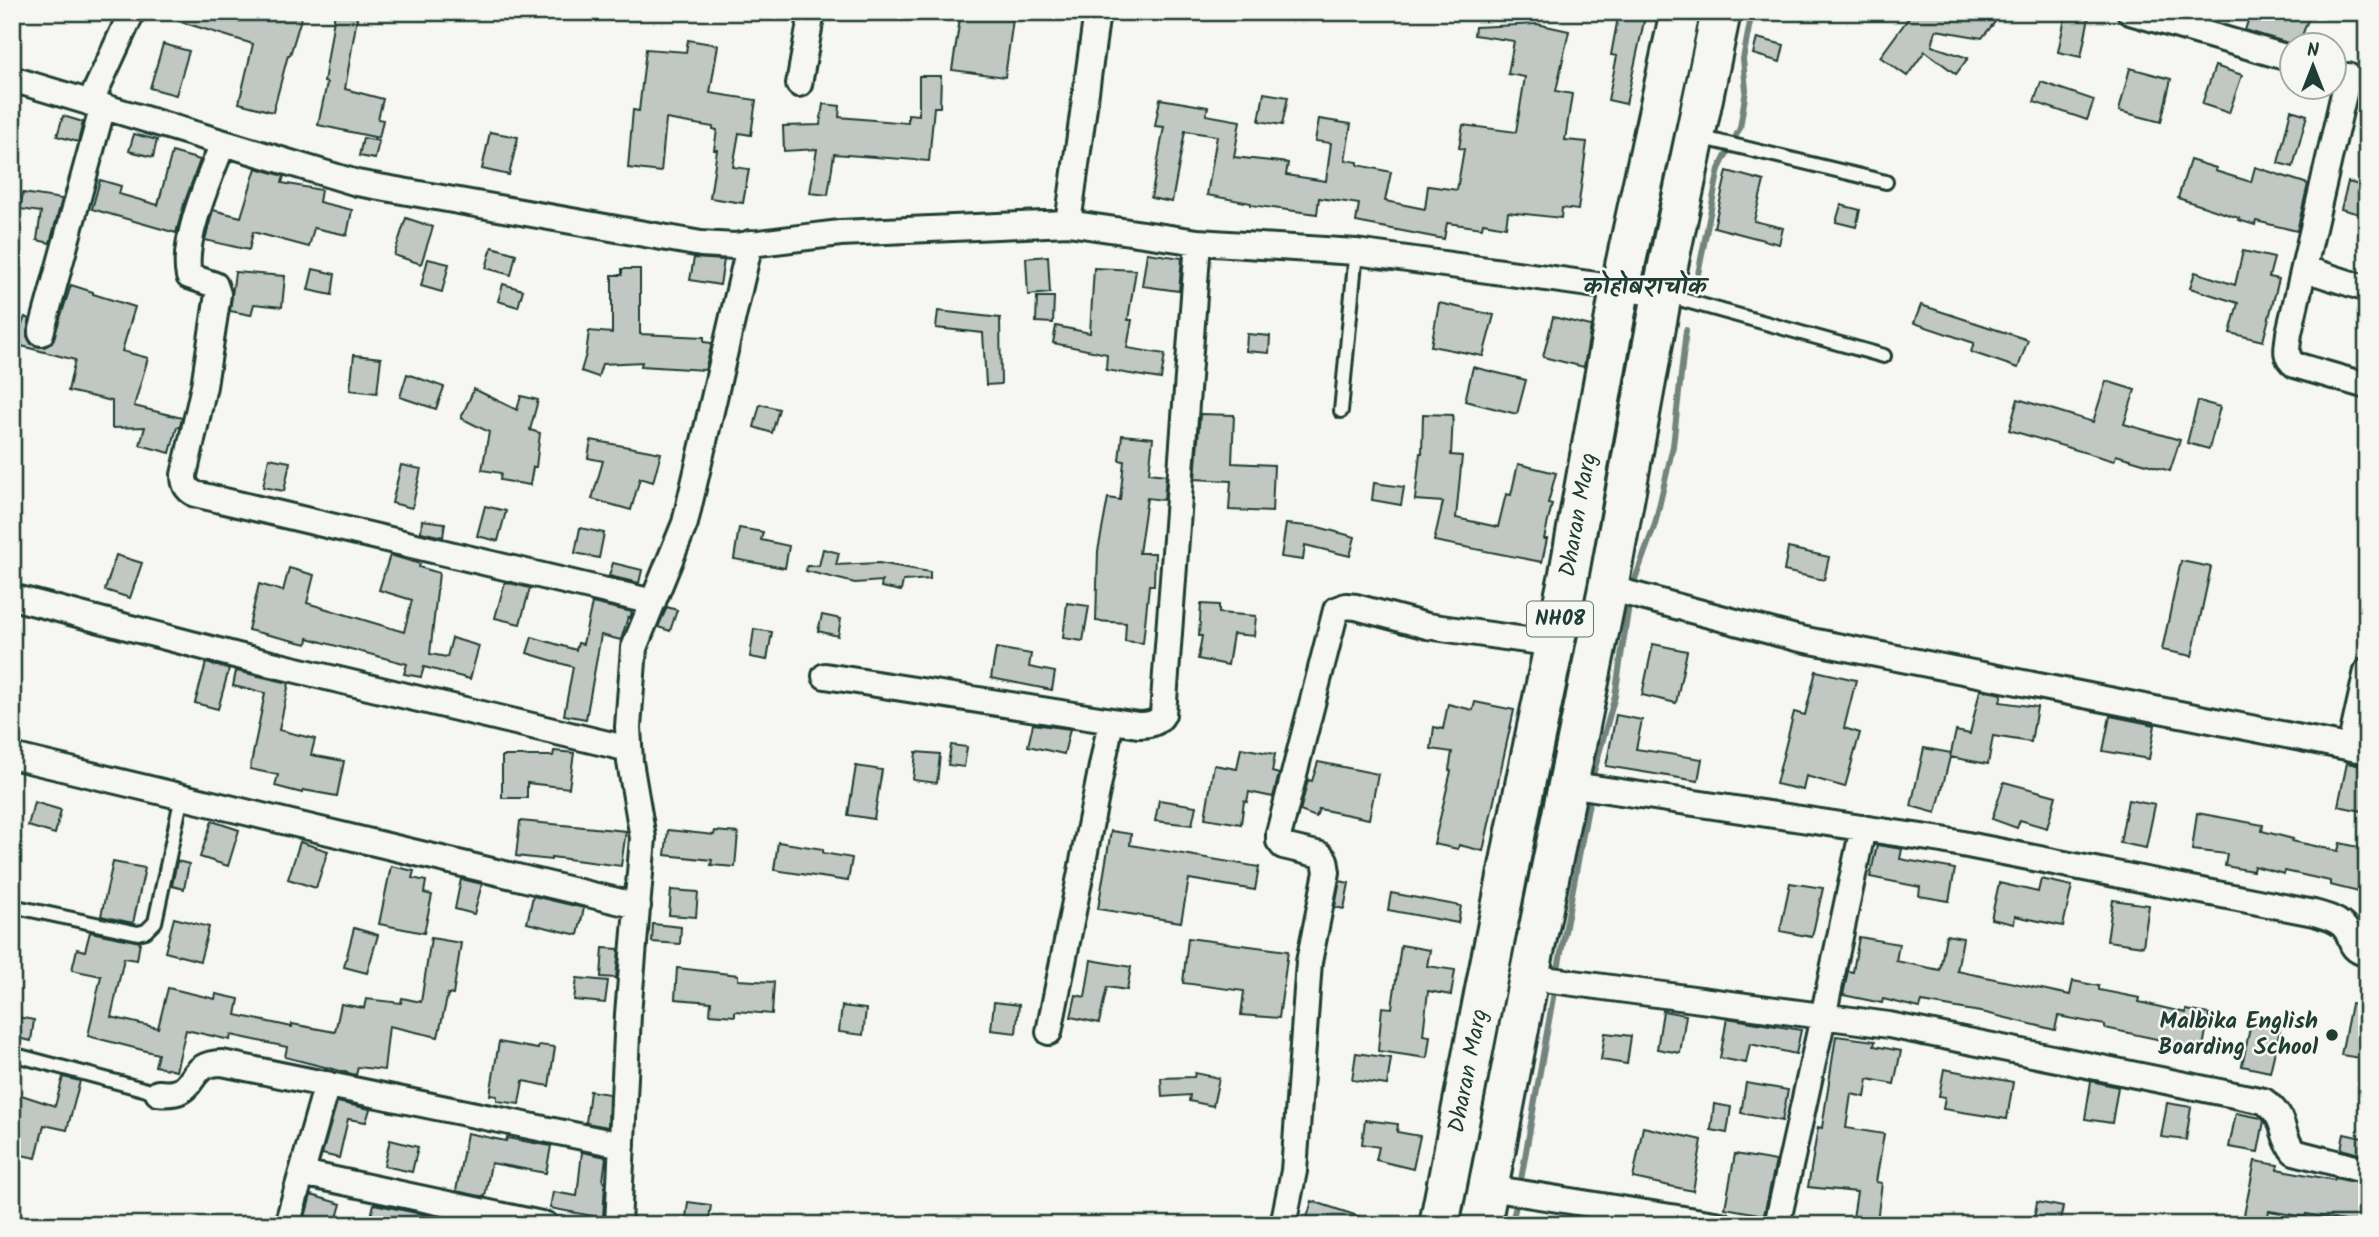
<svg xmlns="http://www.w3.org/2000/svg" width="2379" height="1237" font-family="Kalam,'Playpen Sans Deva',sans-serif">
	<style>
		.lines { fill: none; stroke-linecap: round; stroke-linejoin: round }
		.stream { stroke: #72847d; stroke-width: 6 }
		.building { fill: #c1c8c3; stroke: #1f3d34; stroke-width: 2 }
		.service-casing { stroke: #1f3d34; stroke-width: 18 }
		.minor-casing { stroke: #1f3d34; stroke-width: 30 }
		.primary-casing { stroke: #1f3d34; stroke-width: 44 }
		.service { stroke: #f6f6f2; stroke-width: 12 }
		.minor { stroke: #f6f6f2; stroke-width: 24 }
		.primary { stroke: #f6f6f2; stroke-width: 38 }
		.poi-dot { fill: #1f3d34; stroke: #f6f6f2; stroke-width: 2.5 }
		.labels { text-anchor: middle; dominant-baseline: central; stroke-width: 5; stroke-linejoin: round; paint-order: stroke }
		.shield { fill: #f6f6f2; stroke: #60746d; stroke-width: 2 }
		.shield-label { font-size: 21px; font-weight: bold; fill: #1f3d34 }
		.street-label { font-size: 23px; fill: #1f3d34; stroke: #f6f6f2 }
		.poi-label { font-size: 23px; font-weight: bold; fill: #1f3d34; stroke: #f6f6f2; text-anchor: end }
		.neighbourhood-label { font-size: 24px; font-weight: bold; fill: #1f3d34; stroke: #f6f6f2 }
	</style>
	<rect width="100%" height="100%" fill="#f6f6f2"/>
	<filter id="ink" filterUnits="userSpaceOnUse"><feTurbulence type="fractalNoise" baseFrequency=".0143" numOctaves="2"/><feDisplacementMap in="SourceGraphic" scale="14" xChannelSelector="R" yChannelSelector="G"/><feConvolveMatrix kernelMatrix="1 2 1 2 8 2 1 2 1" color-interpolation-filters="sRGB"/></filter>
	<g filter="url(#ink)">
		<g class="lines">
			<!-- stream -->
			<path class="stream" d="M1695,289L1719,169L1740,128L1746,90L1743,59L1752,12
				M1634,582L1655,524L1673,446L1686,330
				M1593,775L1615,696L1628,611
				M1558,969L1590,797
				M1521,1180L1554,992
				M1511,1225L1516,1206"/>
		</g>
		<!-- building -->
		<path class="building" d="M163,12H303L290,55H288L273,112L239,103L253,44L162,16Z
			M335,12H358L345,89L383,99L378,119L383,120L379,138L318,125L327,83L324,82Z
			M961,12H1014L1005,77L952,70Z
			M1619,12H1646L1626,104L1608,100L1617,56L1611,55Z
			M1913,12H1982L1995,22L1982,38L1936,30L1932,46L1968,58L1956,74L1925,51L1907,76L1880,57Z
			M2251,12H2311L2298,46L2245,30Z
			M2066,13L2089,17L2081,57L2058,52Z
			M1537,24L1569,31L1556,91L1572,94L1565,140L1587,142L1578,210L1562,208L1561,218L1508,212L1506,227L1483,223L1482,228L1447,223L1444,239L1356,222L1359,204L1319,198L1317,214L1251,205V203L1207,195L1217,136L1185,131L1172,202L1151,198L1164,127L1155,126L1160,99L1208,107L1206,115L1240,121L1234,157L1288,163L1286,175L1326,181L1331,143L1315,141L1319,119L1351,124L1345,160L1358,162V165L1391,172L1385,201L1425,209L1428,186L1457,190L1464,149L1459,148L1463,125L1516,132L1525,77L1508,74L1514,41L1474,35L1475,27Z
			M1757,38L1784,45L1780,62L1753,54Z
			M688,40L718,45L710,93L756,100L751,135L739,133L733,167L749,169L743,203L710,198L717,150H714L717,130L713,129V127L666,119L661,172L628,168L633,110L639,111L646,49L686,52Z
			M163,44L189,51L176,95L150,88Z
			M2215,66L2242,75L2229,113L2202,104Z
			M2130,68L2171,79L2161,122L2119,111Z
			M919,76H941L940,107H934L929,161L834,154L828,195L810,193L817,149L784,151L783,126L820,125L823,104L840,106L839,117L908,123V114L919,115Z
			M2041,82L2094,100L2087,120L2034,102Z
			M1264,93L1288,97L1282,125L1259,121Z
			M2291,110L2307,115L2293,167L2278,163Z
			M63,116L83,122L78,142L57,136Z
			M490,132L518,137L509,175L482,169Z
			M134,134L157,140L153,157L129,151Z
			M363,138L379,141L375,159L359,156Z
			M172,152L200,160L184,204L176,233L92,209L100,180L121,186L119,194L158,205Z
			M2190,160L2216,168L2215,171L2251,182L2255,167L2308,184L2297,231L2256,221L2255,225L2238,220L2239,218L2178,198Z
			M256,168L284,176L282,183L321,190L319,202L352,210L347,235L314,228L309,247L253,232L249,250L205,240L213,210L241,217Z
			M1727,171L1764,181L1754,221L1783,228L1779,244L1714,227Z
			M2348,182L2367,187V216L2341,209Z
			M23,193L62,199L50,243L37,240L41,212L20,209Z
			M1841,205L1860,210L1856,227L1836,222Z
			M406,218L433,227L421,264L394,255Z
			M492,247L516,254L511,275L486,268Z
			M2243,251L2274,258L2269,277L2279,279L2263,341L2230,333L2238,303L2190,288L2195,272L2235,285Z
			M1147,253L1182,258L1179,291L1142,286Z
			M1048,256L1050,293L1028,295L1026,258Z
			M694,258L724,260L720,285L690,280Z
			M428,259L449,264L442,292L421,286Z
			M1094,268L1136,270L1128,320H1132L1127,348L1165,354L1161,379L1106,370L1107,354L1053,343L1056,326L1090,333Z
			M313,269L335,274L332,295L308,290Z
			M622,269H640V334L704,337V342L712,343L705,370L641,366L642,362L602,364L598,377L581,371L586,354L589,331L612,333V275H622Z
			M235,272L285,276L282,307L254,304L251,315L230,311Z
			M503,284L523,290L518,307L498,301Z
			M71,285L93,292V294L135,307L122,351L148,358L134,406L182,418L180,427H177L170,453L140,445L145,427L112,428V401L68,391L75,360L14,344L25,317L29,319L27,336L31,344L44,347L52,343Z
			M1037,297H1054L1053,323L1036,322Z
			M1439,303L1494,315L1483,356L1431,346Z
			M1921,305L2028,340L2018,368L1971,352L1974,343L1914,323Z
			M938,311L1000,318L1001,384L986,385L983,333L936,328Z
			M1553,317L1591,326L1584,367L1543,357Z
			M1247,334L1270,336L1269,353L1246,351Z
			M354,355L381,358L377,393L350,390Z
			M1473,367L1526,380L1517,414L1465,401Z
			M407,374L444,387L436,409L400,397Z
			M2106,381L2135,390L2124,424L2180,440L2170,471L2116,455L2114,461L2009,430L2018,399L2093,422Z
			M474,389L517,410L521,396L538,400L530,430L540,433L536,467H533L530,485L500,480L501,473L482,470L489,432L461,418Z
			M2198,401L2220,407L2209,449L2187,443Z
			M760,404L779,409L772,433L754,427Z
			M1200,414L1234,415L1232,463L1274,465L1272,512L1229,510L1231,481L1195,479Z
			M1423,414L1453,415L1451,455L1462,456L1456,518L1498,527L1506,494L1511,495L1518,464L1556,473L1548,503L1552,504L1544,539H1547L1542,562L1434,541L1443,502L1415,500L1420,453H1422Z
			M1122,435L1153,438L1149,473L1166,475L1164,500L1147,498L1139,553H1155L1154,585H1149L1143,643L1125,641L1126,623L1096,621L1098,551L1108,498L1120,500L1124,461L1119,460Z
			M591,440L661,453L653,482L640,478L631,510L592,499L603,461L588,458Z
			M269,458L290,462L284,491L263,487Z
			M401,465L421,469L412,508L392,503Z
			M1374,483L1404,487L1401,505L1372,500Z
			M485,506L506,511L498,541L477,536Z
			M422,520L445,523L443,537L421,532Z
			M1286,524L1318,527L1355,537L1350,556L1305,545L1303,560L1281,557Z
			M580,528L604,533L599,558L575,553Z
			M739,528L763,532L761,540L789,546L785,568L734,559Z
			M1788,548L1829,557L1824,580L1784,571Z
			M823,549L839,553L836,565L879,563L930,572V579L903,581L901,591L881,587L882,581L855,583L806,571L807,566H819Z
			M116,555L142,563L130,598L105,590Z
			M390,555L420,564L419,567L439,573L430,654L447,657L452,638L479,646L470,679L424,667L421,677L404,674L407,664L347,648V649L308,638L307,644L248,630L259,584L283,591L289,568L314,575L307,603L404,632L412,600L379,590Z
			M2181,561L2211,567L2192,656L2162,650Z
			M613,563L642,570L639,583L609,576Z
			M505,582L530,588L520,624L495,618Z
			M592,603L632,612L630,618L628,617L621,640L601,635L586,719L564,715L573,667L527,653L532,637L576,650L578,643L583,644Z
			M1067,603L1089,606L1083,641L1063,638Z
			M1201,604L1219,605V613L1256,616L1254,636L1233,634L1228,665L1198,659L1202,636H1199Z
			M667,607L677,610L670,631L658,627Z
			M822,615L841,619L838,636L818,631Z
			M754,629L772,632L767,660L750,657Z
			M1653,644L1687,651L1676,703L1642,695Z
			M996,648L1031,654L1029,667L1055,672L1052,690L991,678Z
			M206,663L229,669L218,709L195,703Z
			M236,671L289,683L279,730L315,739L311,755L344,761L337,796L303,790L302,793L275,786L278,775L250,769L265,693L233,686Z
			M1816,671L1856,680L1844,728L1860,733L1845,787L1806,776L1803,790L1776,784L1794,712L1805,715Z
			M1980,690L2002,694L2000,702L2037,707L2031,742L1993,736L1988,764L1950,757L1956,731L1970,734Z
			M1475,702L1514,710L1483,851L1459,845L1458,849L1434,844L1451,771L1449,770L1452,752L1431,749L1434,727L1443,729L1448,704L1473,710Z
			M1616,715L1642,720L1636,749L1702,759L1698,781L1606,766Z
			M2110,716L2155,725L2149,759L2103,751Z
			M1033,724L1070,729L1064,754L1028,746Z
			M951,745L967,747L964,767L948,765Z
			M1241,748L1275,754L1272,772L1279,774L1273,797L1249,792L1247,802L1244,801L1241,824L1205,818L1214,765L1237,769Z
			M1924,748L1951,753L1936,813L1911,806Z
			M554,751L574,753L569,788L527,783V798H502V756H553Z
			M916,752L940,754L937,783L913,780Z
			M1318,762L1378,774L1369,819L1319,809L1316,817L1300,811L1308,780L1312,781Z
			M2347,763L2367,767V786L2362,811L2338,806Z
			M856,766L882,770L874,819L848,815Z
			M2004,782L2056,796L2047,828L2020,820L2017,828L1992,819Z
			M1159,800L1196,806L1192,825L1155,821Z
			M2128,800L2155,805L2146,848L2120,843Z
			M34,802L61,810L55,834L28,826Z
			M2197,813L2263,825L2262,831L2293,839L2292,841L2338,851L2340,843L2367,849V894L2330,885V881L2285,871L2284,874L2254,866L2253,871L2225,866L2227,854L2192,850Z
			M212,821L239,830L228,866L200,857Z
			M520,821L626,831L621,866L551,857V860L516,856Z
			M668,830L714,835L715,831L738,833L735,867L711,865L712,860L665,855Z
			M1111,831L1131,834L1130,845L1259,867L1255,890L1189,879L1181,922L1098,909Z
			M300,842L328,851L316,888L288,879Z
			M778,842L823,849V853L852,858L848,881L774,870Z
			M1877,845L1902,849L1900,859L1955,869L1949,901L1919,896L1920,887L1870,877Z
			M177,861L189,864L184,889L172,886Z
			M113,862L145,868L133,923L101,916Z
			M391,866L414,871L412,878L426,881L424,893L432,895L424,933L379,924Z
			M461,879L482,884L474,914L455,909Z
			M2041,879L2072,886L2063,926L2015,916L2014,924L1991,919L1999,883L2038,892Z
			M1340,881L1349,883L1344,909L1335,907Z
			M1790,883L1823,888L1812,937L1780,931Z
			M671,890L698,892L696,917L669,915Z
			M1391,893L1461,906L1458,923L1388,910Z
			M533,896L584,908L578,935L527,923Z
			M2113,900L2149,905L2143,946L2107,941Z
			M174,918L209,927L200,961L165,952Z
			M653,924L681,927L680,944L652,942Z
			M354,928L378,935L367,973L344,967Z
			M90,932L140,942L137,960L124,958L111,1017L158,1028L168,988L215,999L216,994L239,999L236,1015L292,1027V1024L335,1032L341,1004L364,1008L366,999L401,1003L402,998L421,1002L431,938L461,943L453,995L448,994L438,1037L389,1026L384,1070L358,1067L356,1075L285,1057L287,1047L231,1035L230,1040L186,1030L176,1071L155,1066L158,1054L88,1036L101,976L72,970L77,949L85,951Z
			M1946,935L1963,938L1957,971L2070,995L2073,981L2099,986V990L2140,998L2139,1002L2186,1013V1010L2209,1014L2202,1053L2179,1049L2180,1044L2105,1028V1025L2058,1016L2055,1030L1986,1013L1922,1002L1920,1008L1883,999L1882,1003L1843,995L1848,971L1853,972L1859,937L1899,944L1896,961L1940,970Z
			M1188,938L1288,951L1279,1018L1241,1015L1244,991L1183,983Z
			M1401,945L1430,950L1427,966L1455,970L1451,995L1428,991L1423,1035L1430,1036L1427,1058L1378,1051L1382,1007L1392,1008Z
			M603,948L619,949L616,978L601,977Z
			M1091,960L1131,967L1127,990L1107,987L1099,1023L1071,1017L1076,995L1085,997Z
			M677,968L738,975V980L774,982L772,1014L735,1011V1016L710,1014L711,1002L675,999Z
			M577,978L608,981L605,1003L574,1000Z
			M994,1002L1019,1005L1016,1033L991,1030Z
			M2351,1004L2367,1007V1038L2360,1058L2341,1055Z
			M842,1006L866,1009L863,1035L839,1032Z
			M1663,1011L1686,1015L1680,1053L1657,1049Z
			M12,1016L34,1020L31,1041L12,1037Z
			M1727,1018L1801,1030L1796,1054L1750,1044L1746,1063L1720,1058Z
			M2251,1023L2280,1030L2270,1072L2242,1066Z
			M1605,1033L1631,1036L1627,1064L1601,1060Z
			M1836,1036L1875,1041L1874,1046L1901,1051L1894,1084L1868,1079L1865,1097L1851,1094L1846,1128L1884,1134L1876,1182L1882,1183L1877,1221L1853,1218L1857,1192L1808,1187L1818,1127L1822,1128Z
			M499,1042L538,1049L539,1045L555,1047L549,1086L523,1081L519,1104L497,1101V1096L490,1095Z
			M1356,1053L1391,1058L1387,1085L1352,1080Z
			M1944,1069L2013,1082L2007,1119L1943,1109L1945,1097L1939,1096Z
			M1195,1073L1219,1078L1213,1106L1189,1101L1190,1095L1162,1097L1161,1078L1194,1077Z
			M63,1077L80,1081L67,1130L44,1125L36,1158L12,1153V1092L55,1106Z
			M2091,1081L2118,1087L2112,1123L2085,1119Z
			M1746,1083L1788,1090L1782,1121L1741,1113Z
			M590,1091L609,1094L608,1127L586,1123Z
			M337,1102L370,1109L366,1122L348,1119L339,1158L322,1154Z
			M2167,1103L2191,1107L2186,1140L2161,1137Z
			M1714,1104L1731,1107L1727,1133L1711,1130Z
			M2236,1113L2261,1118L2264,1121L2258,1152L2229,1147Z
			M1365,1120L1398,1124L1397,1132L1420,1136L1413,1169L1376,1160L1379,1147L1362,1144Z
			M1643,1127L1702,1140L1693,1191L1633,1178Z
			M467,1133L506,1141L507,1138L551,1146L546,1173L491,1163L485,1197L456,1191Z
			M2344,1134L2367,1139V1156L2341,1149Z
			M390,1140L418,1147L412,1172L384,1166Z
			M582,1152L606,1157L603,1181L605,1182L603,1218L550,1208L553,1192L577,1196Z
			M1735,1154L1776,1161L1764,1215L1725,1208Z
			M2255,1161L2278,1165L2277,1169L2334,1180L2335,1178L2367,1185L2365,1225L2306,1214L2305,1217L2269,1211L2266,1225H2242Z
			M311,1195L341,1204L335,1225H303Z
			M1312,1201L1373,1221L1372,1225H1318L1306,1221Z
			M688,1202L711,1205L708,1225H685Z
			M2037,1202L2063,1207L2059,1225H2033Z
			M374,1204L473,1225H369Z"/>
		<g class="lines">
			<!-- service casing -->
			<g class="service-casing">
				<path id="service" d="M1699,137L1886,182
					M1665,295L1884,356
					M1341,411L1356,252
					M12,906L138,933L146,931L155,922L182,796
					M12,1054L158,1093"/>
			</g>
			<!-- minor casing -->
			<g class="minor-casing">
				<path id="minor" d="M2130,12L2292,59
					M2348,76L2289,333C2288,345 2283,357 2295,365L2367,386
					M12,79L357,183L701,244L735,246L840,233L1068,223L1198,242L1356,252L1662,294
					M799,84L812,12
					M90,103L132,12
					M223,143C210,176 181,241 189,276L215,285L218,294L204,386L184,475C184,484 186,489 195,494L653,602
					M1068,223L1097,12
					M2305,269L2367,289
					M41,333L103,106
					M1608,588L1796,638L2367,751
					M12,597L238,656L629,749
					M825,676L1138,725C1148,725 1158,724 1163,714L1198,242
					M2350,747L2367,671
					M12,756L638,906
					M1567,784L1942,840L2314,913C2324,916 2334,918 2342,925C2355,936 2345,948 2367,954
					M1529,977L1889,1025L2264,1101C2289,1120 2278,1132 2294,1152L2367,1171
					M1049,1032L1111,721
					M158,1093C202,1098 182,1063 222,1063L622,1145
					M302,1173L546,1225
					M1489,1188L1721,1225
					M287,1225L327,1084
					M618,1225L628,1014L643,838L630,762L628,727L634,648L685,523L750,243
					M1283,1225L1294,1171L1309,962L1327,872L1325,860L1321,855L1283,846L1279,841V833L1336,610L1346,606L1356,607L1427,626L1555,644
					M1777,1225L1823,1017L1863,828"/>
			</g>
			<!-- primary casing -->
			<g class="primary-casing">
				<path id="primary" d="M1439,1225L1527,775L1568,579L1620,289L1680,12
					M1481,1225L1529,977L1608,588L1662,294L1721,12"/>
			</g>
			<!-- service -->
			<use href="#service" class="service"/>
			<!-- minor -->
			<use href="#minor" class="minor"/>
			<!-- primary -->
			<use href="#primary" class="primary"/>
		</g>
	</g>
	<!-- markers -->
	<circle class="poi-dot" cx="2332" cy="1035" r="7"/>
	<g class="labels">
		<!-- shield labels -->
		<rect class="shield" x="1527" y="601.5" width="66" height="35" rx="5"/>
		<g class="shield-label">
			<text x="1560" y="619">NH08</text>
		</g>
		<!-- street labels -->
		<g class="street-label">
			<text transform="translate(1579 515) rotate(-80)">Dharan Marg</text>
			<text transform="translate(1469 1071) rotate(-79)">Dharan Marg</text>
		</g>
		<!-- poi labels -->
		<g class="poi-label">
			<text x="2318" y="1022">Malbika English<tspan x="2318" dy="26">Boarding School</tspan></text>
		</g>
		<!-- neighbourhood labels -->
		<g class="neighbourhood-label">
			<text x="1645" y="287">कोहोबराचोक</text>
		</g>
	</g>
	<!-- margin -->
	<rect width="2379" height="1237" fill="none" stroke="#f6f6f2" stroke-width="42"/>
	<rect x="21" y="21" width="2337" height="1195" fill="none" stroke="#1f3d34" stroke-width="2.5" filter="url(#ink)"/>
	<!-- north arrow -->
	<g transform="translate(2313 66)"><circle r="33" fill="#f6f6f2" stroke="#a0aca6" stroke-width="2"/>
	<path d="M0-5L12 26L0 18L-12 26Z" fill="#1f3d34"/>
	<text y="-10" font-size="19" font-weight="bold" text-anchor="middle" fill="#1f3d34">N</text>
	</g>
</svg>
